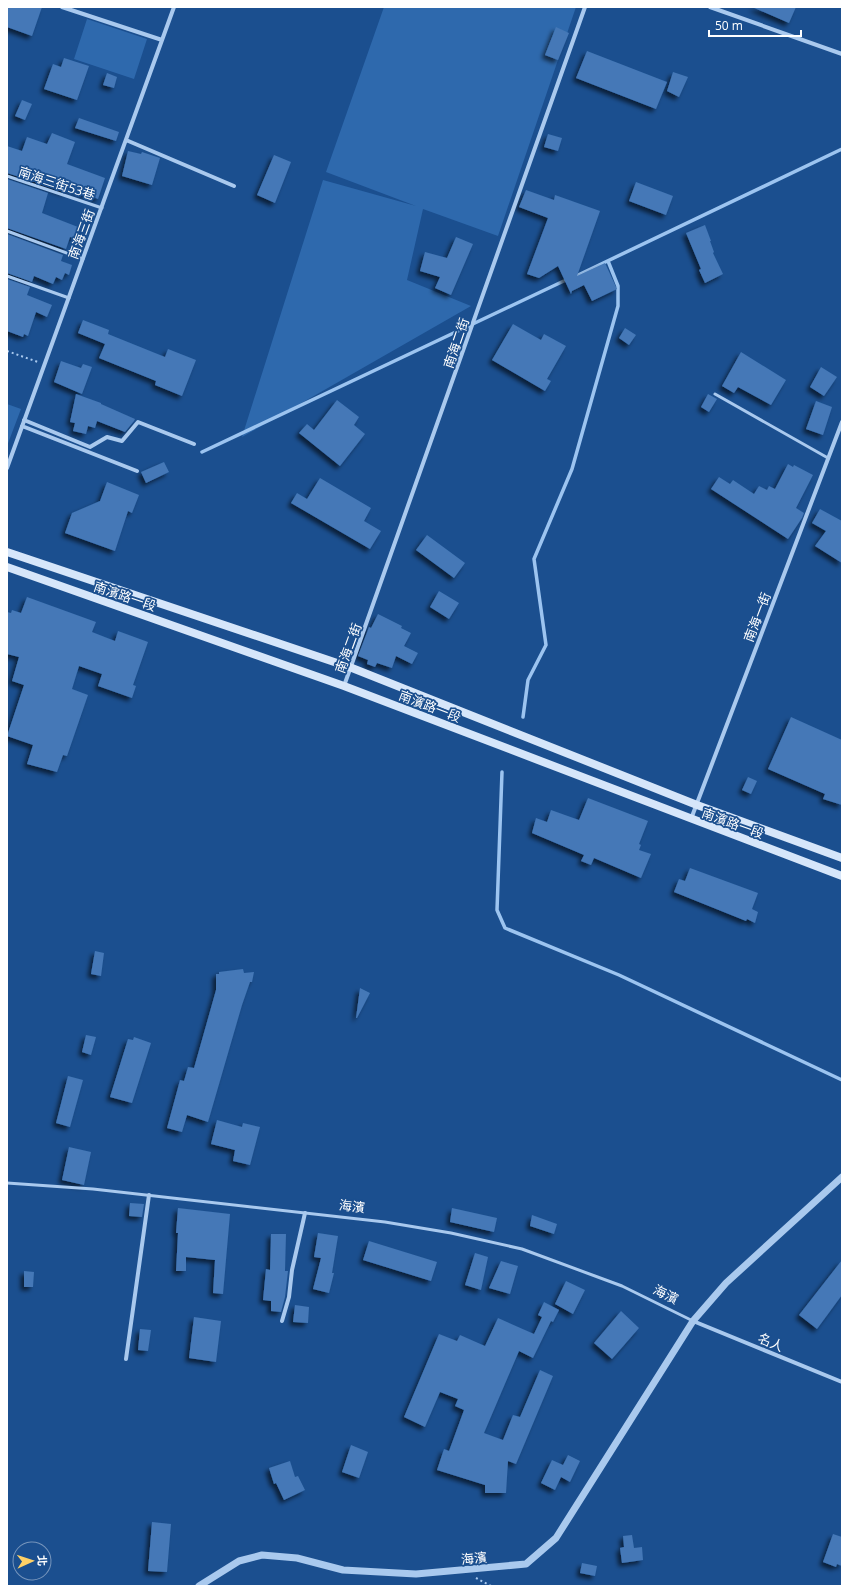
<svg xmlns="http://www.w3.org/2000/svg" width="849" height="1593" font-family="'Open Sans','Noto Sans TC',sans-serif">
	<style>
		.green { fill: #2e69ad }
		.lines { fill: none; stroke-linecap: round; stroke-linejoin: round }
		.stream { stroke: #9cc4f0; stroke-width: 3.5 }
		.building { fill: #4478b7; filter: url(#shadow) }
		.path { stroke: #a9c9ee; stroke-width: 2; stroke-dasharray: 2 3; stroke-linecap: butt }
		.service { stroke: #a9c9ee; stroke-width: 3 }
		.minor { stroke: #a9c9ee; stroke-width: 4 }
		.tertiary { stroke: #a9c9ee; stroke-width: 7 }
		.secondary { stroke: #d6e6fa; stroke-width: 8 }
		.labels { text-anchor: middle; dominant-baseline: central; stroke-width: 3.5; stroke-linejoin: round; paint-order: stroke }
		.street-label { font-size: 13px; fill: #fff; stroke: #1b4f8f }
	</style>
	<defs>
		<filter id="shadow"><feDropShadow dx="-3.5" dy="3.5" stdDeviation="2" flood-color="#0009"/></filter>
	</defs>
	<rect width="100%" height="100%" fill="#1b4f8f"/>
	<!-- green -->
	<path class="green" d="M384,7H576L498,236L423,209L407,280L471,306L242,437L323,180L416,206L326,172Z
		M87,19L147,39L134,79L74,59Z
		M7,404L21,409L7,446Z"/>
	<g class="lines">
		<!-- stream -->
		<path class="stream" d="M574,277L842,149
			M202,452L568,279
			M523,717L528,680L546,645L534,559L572,469L618,306V286L608,261
			M502,772L497,910L505,928L619,975L842,1080"/>
	</g>
	<!-- building -->
	<path class="building" d="M7,7H42L32,36L7,27Z
		M752,7H796L789,23Z
		M556,27L569,33L558,60L545,55Z
		M587,51L667,82L656,109L576,78Z
		M64,58L89,66L77,100L44,89L53,64L61,67Z
		M673,72L688,77L679,97L667,91Z
		M107,73L117,77L114,88L103,85Z
		M22,100L32,104L25,120L15,116Z
		M79,118L119,132L116,141L75,128Z
		M52,133L75,142L67,164L105,178L98,199L68,187L66,192L7,173V146L22,151L27,137L47,144Z
		M548,134L562,138L558,151L544,147Z
		M128,151L141,154L142,152L160,158L152,185L122,176Z
		M274,155L291,162L275,203L257,195Z
		M7,179L48,193L42,213L78,227L74,238L70,237L66,249L7,228Z
		M636,182L673,196L666,215L629,201Z
		M526,190L554,200L555,195L600,211L577,276L605,263L617,289L592,301L584,285L572,291L571,294L558,266L539,278L527,274L548,218L519,207Z
		M705,225L711,241H710L714,252L713,253L723,274L705,283L699,270L701,269L686,233Z
		M7,234L63,255L61,261L72,265L69,275L65,273L62,280L56,277L53,284L34,276L32,282L7,273Z
		M456,237L473,244L451,295L435,288L440,277L420,271L425,252L447,258Z
		M7,279L30,287L27,295L52,305L47,317L36,312L28,336L24,334L23,337L7,331Z
		M83,320L109,330L108,334L165,357L168,349L196,360L182,396L155,385L156,381L99,358L105,344L78,333Z
		M513,324L541,340L544,334L566,346L547,379L551,381L545,391L492,360Z
		M625,328L636,335L629,345L619,338Z
		M741,352L786,380L771,405L738,387L734,393L722,386Z
		M61,361L81,368L83,364L92,367L82,394L54,382Z
		M821,367L837,377L824,396L810,387Z
		M76,394L101,403V404L135,419L134,421L125,432L97,421L95,428L88,426L86,434L73,431L75,423L70,422Z
		M708,394L717,399L709,412L701,407Z
		M337,400L359,417L354,425L365,434L340,466L299,433L307,424L314,430Z
		M816,401L832,407L823,435L806,429Z
		M164,462L169,472L146,483L141,472Z
		M788,464L793,467L794,465L813,475L796,508L804,513L802,518L788,539L711,489L719,477L730,484L733,480L754,494L759,486L767,490L769,486L775,489Z
		M320,478L371,508L364,521L381,531L370,549L291,503L297,493L307,499Z
		M107,482L139,495L132,513L128,511L115,551L65,533L72,513L100,501Z
		M820,509L842,521V563L815,546L826,531L812,523Z
		M427,535L465,563L454,578L416,550Z
		M439,591L459,603L449,619L430,607Z
		M27,597L96,622L92,632L115,641L118,631L148,642L133,685L136,686L132,698L98,686L102,674L79,666L72,689L88,695L67,756L63,755L57,772L27,764L33,745L7,736L24,685L12,681L19,657L7,654V612L11,613L12,610L21,613Z
		M378,614L402,626L401,628L411,633L404,646L418,653L412,664L396,656L392,668L377,663L375,667L367,664L368,660L358,656L369,627L371,628Z
		M791,717L842,740V805L823,799L825,794L768,769Z
		M748,777L757,781L751,794L742,790Z
		M588,798L648,821L639,844L641,845L639,850L651,854L641,878L594,858L591,865L581,861L584,855L532,833L536,818L547,822L551,810L579,820Z
		M690,868L758,893L752,909L758,912L755,923L747,919L746,921L674,892L679,879L685,881Z
		M95,951L104,953L101,976L91,974Z
		M243,969L244,973L254,972L252,982H250L242,1005L208,1122L187,1115L182,1132L167,1128L180,1080L184,1081L188,1067L194,1068L216,990V974H219V972Z
		M360,988L370,993L357,1018H356Z
		M86,1035L96,1037L91,1055L82,1052Z
		M134,1037L151,1043L132,1103L110,1097L128,1039L133,1040Z
		M68,1076L83,1080L70,1127L56,1123Z
		M217,1120L242,1127L243,1123L260,1127L250,1165L233,1161L235,1150L211,1144Z
		M69,1147L91,1152L84,1185L62,1180Z
		M130,1203L144,1204L142,1217L129,1216Z
		M178,1208L230,1214L223,1294L213,1293L215,1260L186,1257V1271H176L178,1233H176Z
		M452,1208L497,1218L494,1232L450,1222Z
		M532,1215L557,1224L554,1234L530,1226Z
		M318,1233L338,1236L332,1273H334L329,1293L313,1289L321,1258L314,1257Z
		M271,1234H286L285,1271H288L285,1297L281,1312L271,1311V1301L263,1300L266,1269L270,1270Z
		M369,1241L437,1262L431,1281L363,1260Z
		M475,1253L488,1257L481,1290L465,1285Z
		M842,1260V1295L817,1329L799,1315Z
		M501,1261L518,1266L510,1294L489,1288Z
		M24,1271L34,1272L33,1287H24Z
		M566,1281L585,1290L573,1314L555,1304Z
		M544,1302L559,1310L553,1322L551,1321L533,1358L519,1351L484,1433L503,1440L513,1415L520,1417L540,1370L553,1376L516,1464L508,1461L506,1493H485V1485L437,1470L444,1449L449,1451L464,1410L455,1406L458,1399L440,1392L425,1427L404,1417L439,1334L457,1341L460,1335L485,1346L498,1318L534,1334L542,1317L538,1315Z
		M295,1305L309,1307L308,1323L293,1322Z
		M621,1311L639,1328L612,1359L594,1343Z
		M194,1317L221,1321L216,1362L189,1358Z
		M140,1329L151,1330L148,1351L138,1350Z
		M351,1445L368,1452L359,1478L342,1472Z
		M568,1455L580,1461L570,1482L561,1477L555,1490L541,1483L552,1460L563,1465Z
		M290,1461L295,1477L298,1476L305,1490L284,1500L276,1483L274,1484L269,1468Z
		M152,1522L171,1524L167,1572L148,1571Z
		M833,1534L842,1537V1566L837,1564L836,1567L823,1562Z
		M632,1535L634,1548L642,1547L643,1560L622,1563L620,1548L624,1547L623,1536Z
		M582,1563L597,1566L595,1576L580,1573Z"/>
	<g class="lines">
		<!-- path -->
		<path class="path" d="M7,351L38,362
			M476,1578L491,1586"/>
		<!-- service -->
		<path class="service" d="M7,176L102,208
			M7,231L83,259
			M7,276L69,298
			M715,394L828,458
			M7,1183L93,1189L385,1222L451,1233L522,1249L622,1286L693,1321"/>
		<!-- minor -->
		<path class="minor" d="M62,7L162,40
			M710,7L842,54
			M126,140L234,186
			M24,420L90,447L107,437L122,441L138,422L194,444
			M22,426L137,471
			M7,468L174,7
			M344,686L585,7
			M691,819L842,422
			M282,1321L289,1297L292,1270L305,1213
			M693,1321L842,1382
			M126,1359L149,1195"/>
		<!-- tertiary -->
		<path class="tertiary" d="M199,1586L239,1561L262,1555L297,1558L343,1570L416,1574L526,1564L556,1538L693,1321L726,1283L842,1177"/>
		<!-- secondary -->
		<path class="secondary" d="M7,552L352,668L697,805L842,858
			M7,567L344,686L842,876"/>
	</g>
	<g class="labels">
		<!-- street labels -->
		<g class="street-label">
			<text transform="translate(57 183) rotate(18)">南海三街53巷</text>
			<text transform="translate(81 234) rotate(-70)">南海三街</text>
			<text transform="translate(456 343) rotate(-71)">南海二街</text>
			<text transform="translate(125 596) rotate(19)">南濱路一段</text>
			<text transform="translate(757 617) rotate(-69)">南海一街</text>
			<text transform="translate(348 648) rotate(-70)">南海二街</text>
			<text transform="translate(430 706) rotate(21)">南濱路一段</text>
			<text transform="translate(733 823) rotate(20)">南濱路一段</text>
			<text transform="translate(352 1206) rotate(6)">海濱</text>
			<text transform="translate(666 1294) rotate(26)">海濱</text>
			<text transform="translate(771 1342) rotate(23)">名人</text>
			<text transform="translate(474 1558) rotate(-6)">海濱</text>
		</g>
	</g>
	<!-- border -->
	<rect width="849" height="1593" fill="none" stroke="#ffffff" stroke-width="16"/>
	<!-- north arrow -->
	<g transform="translate(32 1561) rotate(87)"><circle r="19" fill="#1b4f8f" stroke="#7695bc"/>
	<path d="M0-3L7 15L0 10L-7 15Z" fill="#ffd166"/>
	<text y="-6" font-size="11" font-weight="bold" text-anchor="middle" fill="#ffffff">北</text>
	</g>
	<!-- scale -->
	<path d="M709 30v6h92v-6" fill="none" stroke="#ffffff" stroke-width="2"/>
	<text x="715" y="30" font-size="12" fill="#ffffff" stroke="#1b4f8f" stroke-width="3" paint-order="stroke">50 m</text>
</svg>
